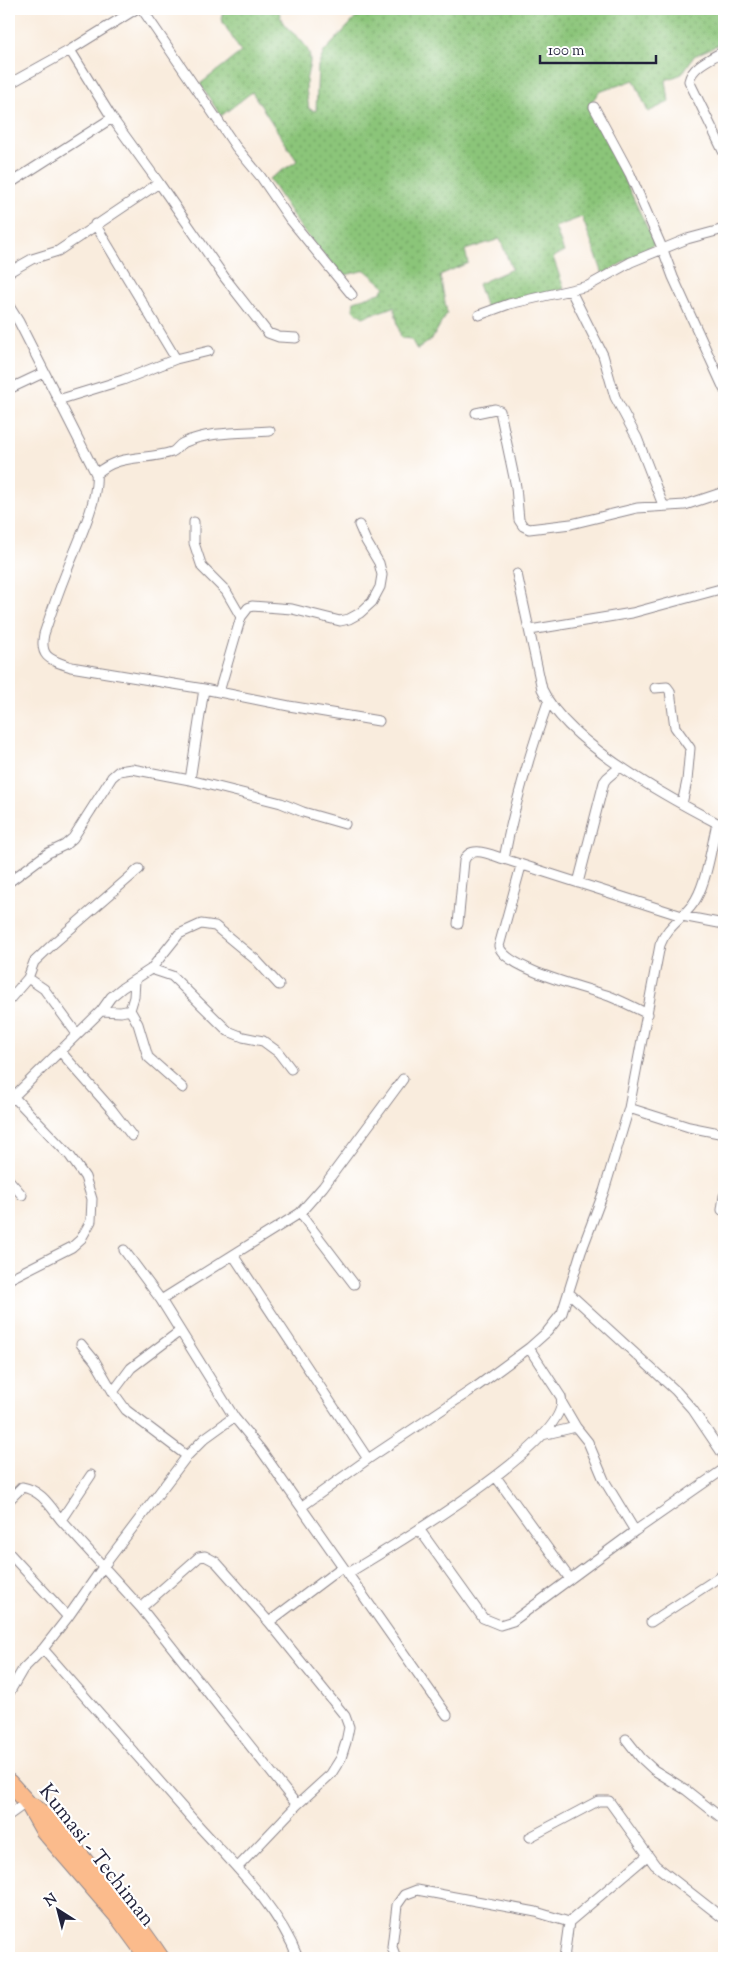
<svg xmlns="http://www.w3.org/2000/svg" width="733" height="1967" font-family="'Sorts Mill Goudy',serif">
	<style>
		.grass { fill: url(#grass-dots); stroke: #56745a }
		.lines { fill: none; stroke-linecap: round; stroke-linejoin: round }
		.street-casing { stroke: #8e878c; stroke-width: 11 }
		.highway-casing { stroke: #8e878c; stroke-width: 18 }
		.street { stroke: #fff; stroke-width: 9 }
		.highway { stroke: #fbbb8c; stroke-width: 16 }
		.labels { text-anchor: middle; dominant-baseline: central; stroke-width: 4.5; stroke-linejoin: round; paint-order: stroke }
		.street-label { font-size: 21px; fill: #22223b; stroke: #fff }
	</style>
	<defs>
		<pattern id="grass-dots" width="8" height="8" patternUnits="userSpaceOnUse" patternTransform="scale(1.25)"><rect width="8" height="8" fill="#8bc579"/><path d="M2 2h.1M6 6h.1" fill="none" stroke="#71a064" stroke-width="1.8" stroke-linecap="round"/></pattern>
	</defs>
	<rect width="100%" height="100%" fill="#fff"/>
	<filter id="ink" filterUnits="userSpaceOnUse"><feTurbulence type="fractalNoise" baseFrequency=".02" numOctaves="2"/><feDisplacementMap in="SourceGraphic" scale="10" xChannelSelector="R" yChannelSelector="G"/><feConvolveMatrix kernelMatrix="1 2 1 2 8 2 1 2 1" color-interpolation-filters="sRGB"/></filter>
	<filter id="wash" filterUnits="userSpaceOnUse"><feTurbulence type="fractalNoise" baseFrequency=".0096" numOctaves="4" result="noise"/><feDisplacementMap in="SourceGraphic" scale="20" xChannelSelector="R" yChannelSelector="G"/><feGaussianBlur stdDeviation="1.12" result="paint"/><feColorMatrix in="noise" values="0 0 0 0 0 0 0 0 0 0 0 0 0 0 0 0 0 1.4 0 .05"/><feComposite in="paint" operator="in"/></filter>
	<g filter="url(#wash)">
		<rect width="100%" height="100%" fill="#f9ecdd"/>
		<!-- grass -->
		<path class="grass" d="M224,9H279C280,29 297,32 306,47C315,61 306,71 306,85C306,93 308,101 309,109L316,111L318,66L324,52L364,9H724V42L694,56L682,74L666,80L669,102L648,112L634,80L599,92L589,105L655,244L603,274L582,217L555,227L564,252L553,257L564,289L486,308L478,284L512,269L500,239L465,250L468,263L440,275L447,313L432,339L417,350L411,339L401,338L394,307L363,317L353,310L354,301L380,293L385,287L365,270L342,276L301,228L269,179L297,161L252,92L221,116L200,84L241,52L221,19Z"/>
	</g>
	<g filter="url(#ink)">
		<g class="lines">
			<!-- street casing -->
			<g class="street-casing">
				<path id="street" d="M142,9L236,147L261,177L289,218L352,295
					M724,51C712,58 692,66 689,81L724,153
					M9,84L70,50L136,9
					M594,107L630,174L663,250L673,277L724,389
					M112,118L159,183
					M9,184L112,118L70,50
					M95,224L176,359L209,351
					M9,272L32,259L58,251L159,183L225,278L268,333L279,337L296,338
					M571,291L603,355L615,397L637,438L663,505
					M9,306L19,322L96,474C99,501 76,546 66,573C58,593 51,613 44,634C39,658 51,660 71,667L204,689L190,780
					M479,315L509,304L588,286L631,262L687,239L724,229
					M9,389L43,373
					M58,400L123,380L176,359
					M476,413L495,409L500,411L516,487L519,520L523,526L529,529L571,524L637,508L685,505L724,492
					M96,474C120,453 144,461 172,452C177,450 178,445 183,443C209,431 242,433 270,431
					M194,522V543L202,567L226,591L241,617
					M517,574L542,689C566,742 665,796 717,823
					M530,630L632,613L724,588
					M655,688L667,687L670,691L675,727L690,748L687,781L682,804
					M204,689L289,706L379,721
					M219,692L241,617L248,608L252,606L292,609L340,621L349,619L360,613L372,602L380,587L382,575L379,563L366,541L359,525
					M548,702C530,753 514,805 504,859L682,916L724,924
					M521,866L499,946C505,969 587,988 609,996C622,1001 635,1008 648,1014
					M9,882L48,853L65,845L73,838L112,777L119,771L132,769L190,780L281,803L303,812L345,824
					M578,883L604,782L607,778L620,767
					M458,924L464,861C470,844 491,855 504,859
					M151,969L172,976L228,1031L243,1037L263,1041L278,1052L291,1069
					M9,1000L28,978
					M130,1010L134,997L135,980
					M101,1011L121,1012L130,1010L138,1024L148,1057L183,1088
					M77,1034L44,989L28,978L34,962L54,943L139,869
					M60,1051L112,1110L132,1136
					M9,1092L70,1156L85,1177L92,1199L91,1221L81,1239L72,1247L9,1279
					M9,1101L101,1011L111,997L122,988L151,969L179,934L201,924L215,926L256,960L279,985
					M629,1108L689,1127L724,1134
					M9,1180L22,1195
					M722,1210L724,1196
					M300,1213L354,1284
					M124,1250L161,1300L234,1417
					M233,1255L368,1459
					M569,1293L676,1391L693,1410L724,1456
					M161,1300L300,1213L323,1187L403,1079
					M81,1344L95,1361L113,1392L126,1410L187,1456
					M113,1392L131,1368L180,1331
					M562,1403L576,1427L588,1442L604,1480L635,1531
					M542,1435L576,1427
					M91,1475L61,1520L141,1608L297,1805
					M496,1477L570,1579
					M9,1500L22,1487C41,1490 50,1506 61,1520
					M301,1507L368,1459L476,1387L529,1348L547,1332L562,1313L581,1252L604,1191L629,1108L660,945C667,925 687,916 696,899C707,880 712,844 717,823L724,824
					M419,1529L483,1618L500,1625L513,1621L635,1531L724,1469
					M9,1553L68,1617
					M347,1574C384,1551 573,1441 561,1397L529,1348
					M141,1608L199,1557L205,1556L216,1562L269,1622L345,1716L349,1727L346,1742L341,1758L331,1774L297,1805L237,1868
					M269,1622L342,1567
					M651,1622L724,1574
					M43,1649C94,1707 145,1765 196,1823C233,1864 278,1906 298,1958
					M9,1693L23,1669L43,1649L68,1617L103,1567L187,1456L205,1438L234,1417L261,1450L447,1715
					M626,1739L641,1758L654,1770L686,1790L724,1820
					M9,1815L27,1802
					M530,1837L598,1801H609L655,1865L724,1919
					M396,1958L392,1947L397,1905L404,1895L417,1890L536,1912L569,1922
					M564,1958L569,1922L647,1856"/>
			</g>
			<!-- highway casing -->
			<g class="highway-casing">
				<path id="highway" d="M9,1782L27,1802L43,1830L118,1917L148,1958
					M33,1806C55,1821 69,1842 86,1862C112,1893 138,1923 161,1958"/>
			</g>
			<!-- street -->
			<use href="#street" class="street"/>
			<!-- highway -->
			<use href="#highway" class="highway"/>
		</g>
	</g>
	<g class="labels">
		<!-- street labels -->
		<g class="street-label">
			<text transform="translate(96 1856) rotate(52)">Kumasi - Techiman</text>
		</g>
	</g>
	<!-- margin -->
	<rect width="733" height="1967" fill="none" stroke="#fff" stroke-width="30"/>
	<!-- north arrow -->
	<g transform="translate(58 1910) rotate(324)" stroke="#ffffff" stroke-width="4" paint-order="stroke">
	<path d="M0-4L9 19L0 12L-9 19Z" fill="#22223b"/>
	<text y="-8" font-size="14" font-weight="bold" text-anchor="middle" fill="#22223b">N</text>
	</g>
	<!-- scale -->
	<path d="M540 55v8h116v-8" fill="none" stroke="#22223b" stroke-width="2.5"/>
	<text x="548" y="55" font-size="15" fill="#22223b" stroke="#ffffff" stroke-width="4" paint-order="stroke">100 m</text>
</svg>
